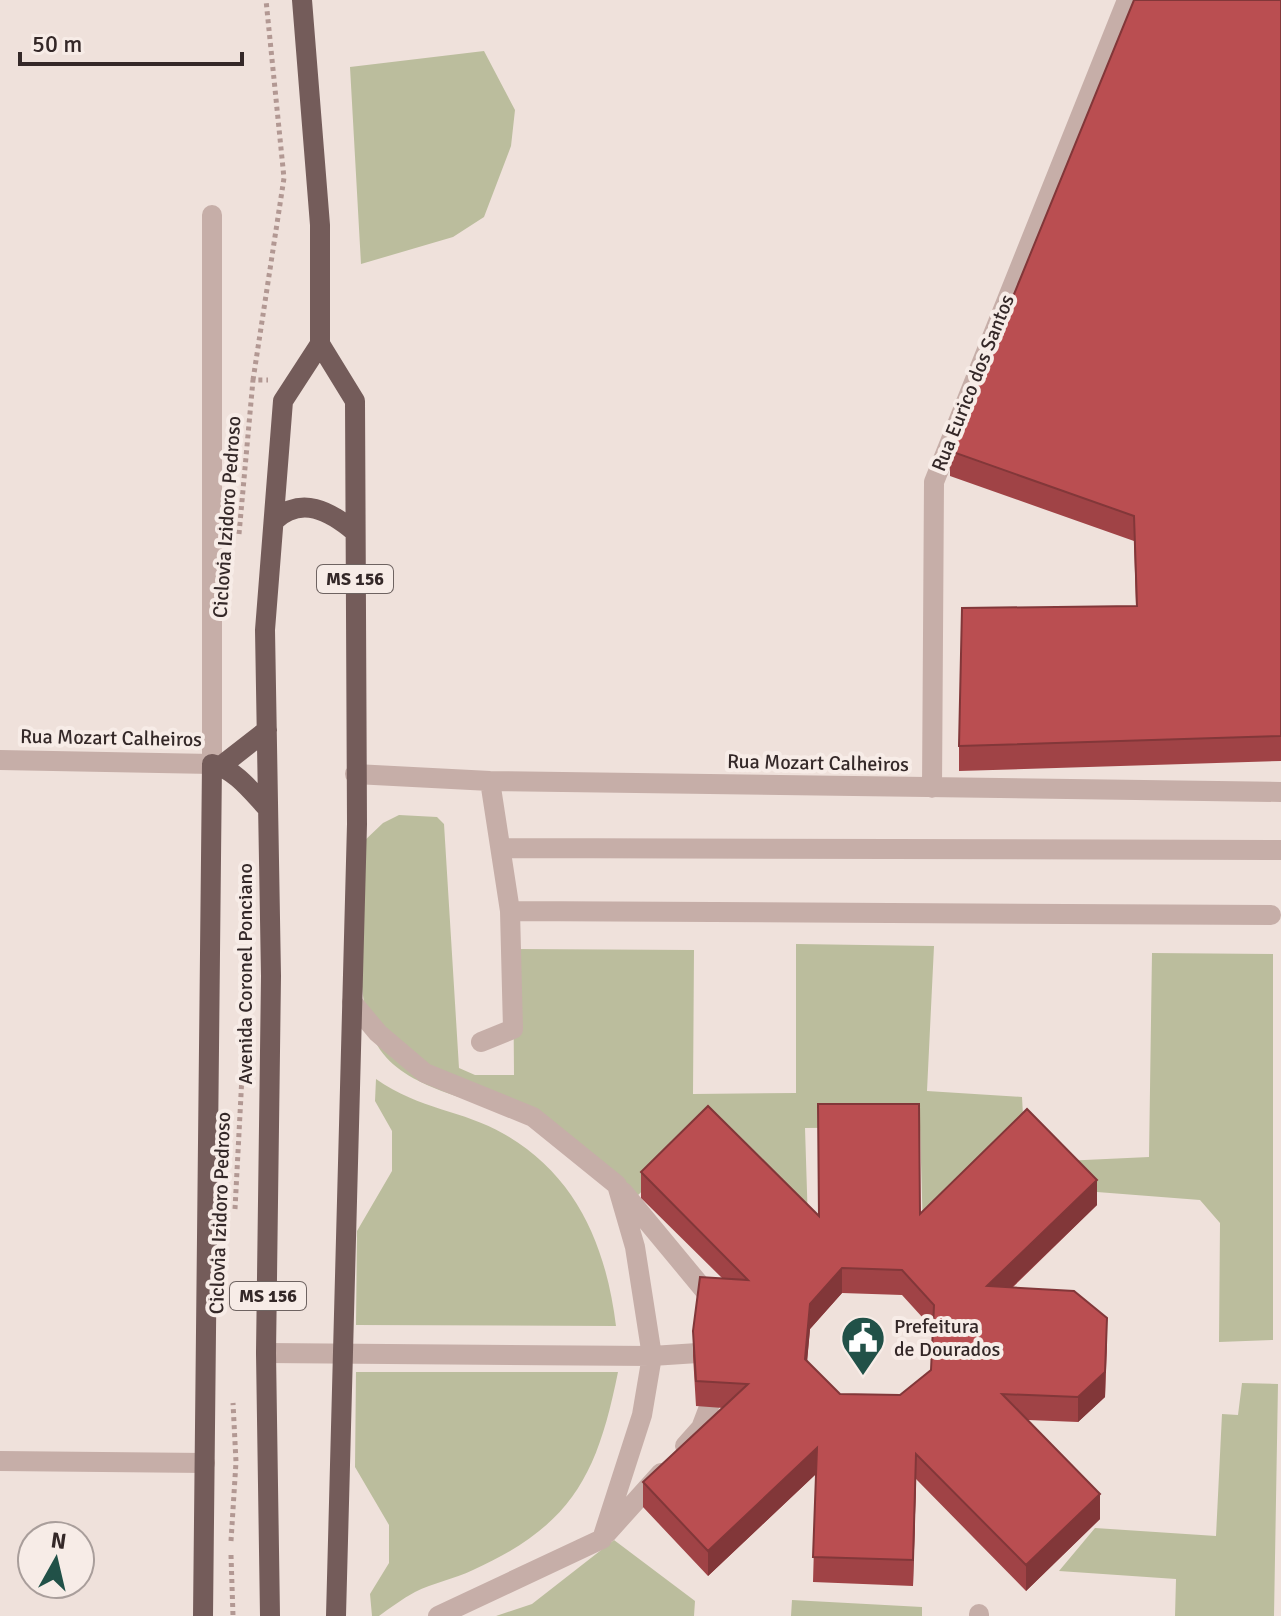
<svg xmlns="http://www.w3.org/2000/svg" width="1281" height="1616" font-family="Signika,sans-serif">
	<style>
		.green { fill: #bbbd9d }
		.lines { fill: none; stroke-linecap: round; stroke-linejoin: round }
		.path { stroke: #b29893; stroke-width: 5; stroke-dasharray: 4 4; stroke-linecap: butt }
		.minor { stroke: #c6aea8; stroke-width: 20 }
		.major { stroke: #745c5a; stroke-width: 20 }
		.wall { fill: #a04346; fill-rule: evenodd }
		.shaded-wall { fill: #823739 }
		.building { fill: #ba4e51; stroke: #823739; stroke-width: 2; fill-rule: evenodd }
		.labels { text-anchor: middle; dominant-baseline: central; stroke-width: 8; stroke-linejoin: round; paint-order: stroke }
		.shield { fill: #f7ece7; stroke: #6e6361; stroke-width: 2 }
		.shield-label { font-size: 18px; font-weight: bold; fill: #342828 }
		.street-label { font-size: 20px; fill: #342828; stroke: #f7ece7 }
		.poi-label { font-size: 20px; fill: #342828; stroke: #f7ece7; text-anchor: start }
	</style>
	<rect width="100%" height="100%" fill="#efe1db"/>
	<!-- green -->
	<path class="green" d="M484,51L515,110L511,146L484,217L453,237L361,264L350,67Z
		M399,815L437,817L444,824L459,1068L475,1075H514L513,949L694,950L693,1094L796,1093V944L934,946L927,1091L1022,1097L1024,1134L923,1232L920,1127L805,1128L808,1224L707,1128L633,1200C598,1174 563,1141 524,1121C477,1096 397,1092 373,1037C354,993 360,893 362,843L383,823Z
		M1152,953L1273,954V1340L1219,1342L1220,1223L1200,1200L1097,1192L1063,1161L1149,1157Z
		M376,1079C420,1110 463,1110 504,1134C577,1176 606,1246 616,1326L356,1325L357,1231L392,1171V1131L375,1101Z
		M356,1372H618C597,1476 572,1525 473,1570C454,1579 433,1583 415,1592C402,1599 390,1608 379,1616H372L370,1594L389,1563V1525L355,1467Z
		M1242,1383L1278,1384L1274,1616H1175L1176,1579L1059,1571L1095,1528L1216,1536L1222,1414L1238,1415Z
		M614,1540L695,1601L694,1616H496L532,1604Z
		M792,1600L922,1607V1616H791Z"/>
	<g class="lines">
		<!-- path -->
		<path class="path" d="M253,380L284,178L266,0
			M239,534L253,380H268
			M235,1209L242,1076
			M231,1541L236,1462L233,1403
			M231,1555L233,1616"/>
		<!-- minor -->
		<path class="minor" d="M0,760L212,764V215
			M355,774L490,781L1281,792
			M932,788L934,482L1127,0
			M502,848L1281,850
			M510,911L1271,915
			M352,1002L378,1033L425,1073L533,1117L617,1185L635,1247L652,1356L642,1415L602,1539L438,1616
			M481,1042L513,1029L510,911L490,781
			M623,1192L715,1303
			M266,1353L652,1356L713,1352
			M685,1446L701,1428L709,1407
			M0,1461L205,1463
			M607,1533L661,1473
			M979,1616V1614"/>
		<!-- major -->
		<path class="major" d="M302,0L320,225V344L355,401L357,824L336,1616
			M274,521C301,495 330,511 355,532
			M221,766L267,730
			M203,1616L212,764C235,769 252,792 268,809
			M270,1616L266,1353L271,976L265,630L283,401L320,344"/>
	</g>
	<!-- wall -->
	<path class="wall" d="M1281,0V761L959,771V746L1136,606L1134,541L950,476V451Z
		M641,1172L819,1216L920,1214L1097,1205L1012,1288L1107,1343L1105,1397L1078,1422L1028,1420L1100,1519L1026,1591L916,1479L913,1586L813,1582L816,1474L708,1576L643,1507V1482L723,1408L696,1406L693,1356V1331L722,1278L641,1198ZM842,1293L902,1295L933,1329L931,1370L900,1395L840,1394L807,1361L810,1329Z"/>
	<!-- shaded-wall -->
	<path class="shaded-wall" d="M1097,1180V1205L987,1311V1286Z
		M842,1268V1293L810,1329L805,1384V1359L810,1304Z
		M1107,1318L1105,1397L1078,1422V1397Z
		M817,1448V1473L708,1576V1551Z
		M916,1454V1479L913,1586V1560Z
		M1100,1494V1519L1026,1591V1565Z"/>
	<!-- building -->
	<path class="building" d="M1134,0H1281V736L959,746L962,608L1137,606L1134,516L950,451Z
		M818,1104H919L920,1214L1027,1109L1097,1180L987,1286L1074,1291L1107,1318L1105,1372L1078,1397L1002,1394L1100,1494L1026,1565L916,1454L913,1560L813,1557L817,1448L708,1551L643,1482L748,1384L696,1381L693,1331L700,1277L748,1280L641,1172L708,1106L819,1216ZM842,1268L902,1270L934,1305L931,1370L900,1395L840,1394L805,1359L810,1304Z"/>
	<!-- icons -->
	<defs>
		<g id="civic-pin" transform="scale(2.3)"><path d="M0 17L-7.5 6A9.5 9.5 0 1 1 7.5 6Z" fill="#215148" stroke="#f7ece7"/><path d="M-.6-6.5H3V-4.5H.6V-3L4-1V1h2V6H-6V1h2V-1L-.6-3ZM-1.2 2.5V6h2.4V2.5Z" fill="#fff"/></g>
	</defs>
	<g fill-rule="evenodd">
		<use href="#civic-pin" x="863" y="1338"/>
	</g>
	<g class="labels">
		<!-- shield labels -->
		<g class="shield">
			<rect x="317" y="565" width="76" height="28" rx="6"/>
			<rect x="230" y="1282" width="76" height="28" rx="6"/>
		</g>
		<g class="shield-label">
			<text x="355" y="579">MS 156</text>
			<text x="268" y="1296">MS 156</text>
		</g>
		<!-- street labels -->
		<g class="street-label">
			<text transform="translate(973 383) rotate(-68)">Rua Eurico dos Santos</text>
			<text transform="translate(227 517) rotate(-86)">Ciclovia Izidoro Pedroso</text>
			<text transform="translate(111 738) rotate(1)">Rua Mozart Calheiros</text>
			<text transform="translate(818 763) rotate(1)">Rua Mozart Calheiros</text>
			<text transform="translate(245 974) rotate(-90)">Avenida Coronel Ponciano</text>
			<text transform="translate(220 1213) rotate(-88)">Ciclovia Izidoro Pedroso</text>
		</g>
		<!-- poi labels -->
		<g class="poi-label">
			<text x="894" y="1326">Prefeitura<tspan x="894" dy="23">de Dourados</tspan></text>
		</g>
	</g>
	<!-- north arrow -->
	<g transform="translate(56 1560) rotate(8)"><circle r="38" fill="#f7ece7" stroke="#a99e9b" stroke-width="2"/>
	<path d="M0-6L14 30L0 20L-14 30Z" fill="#215148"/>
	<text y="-12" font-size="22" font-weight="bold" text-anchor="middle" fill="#342828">N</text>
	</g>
	<!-- scale -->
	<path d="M20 52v12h222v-12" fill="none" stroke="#342828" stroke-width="4"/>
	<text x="32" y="52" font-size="24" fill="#342828" stroke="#f7ece7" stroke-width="6" paint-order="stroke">50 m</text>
</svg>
